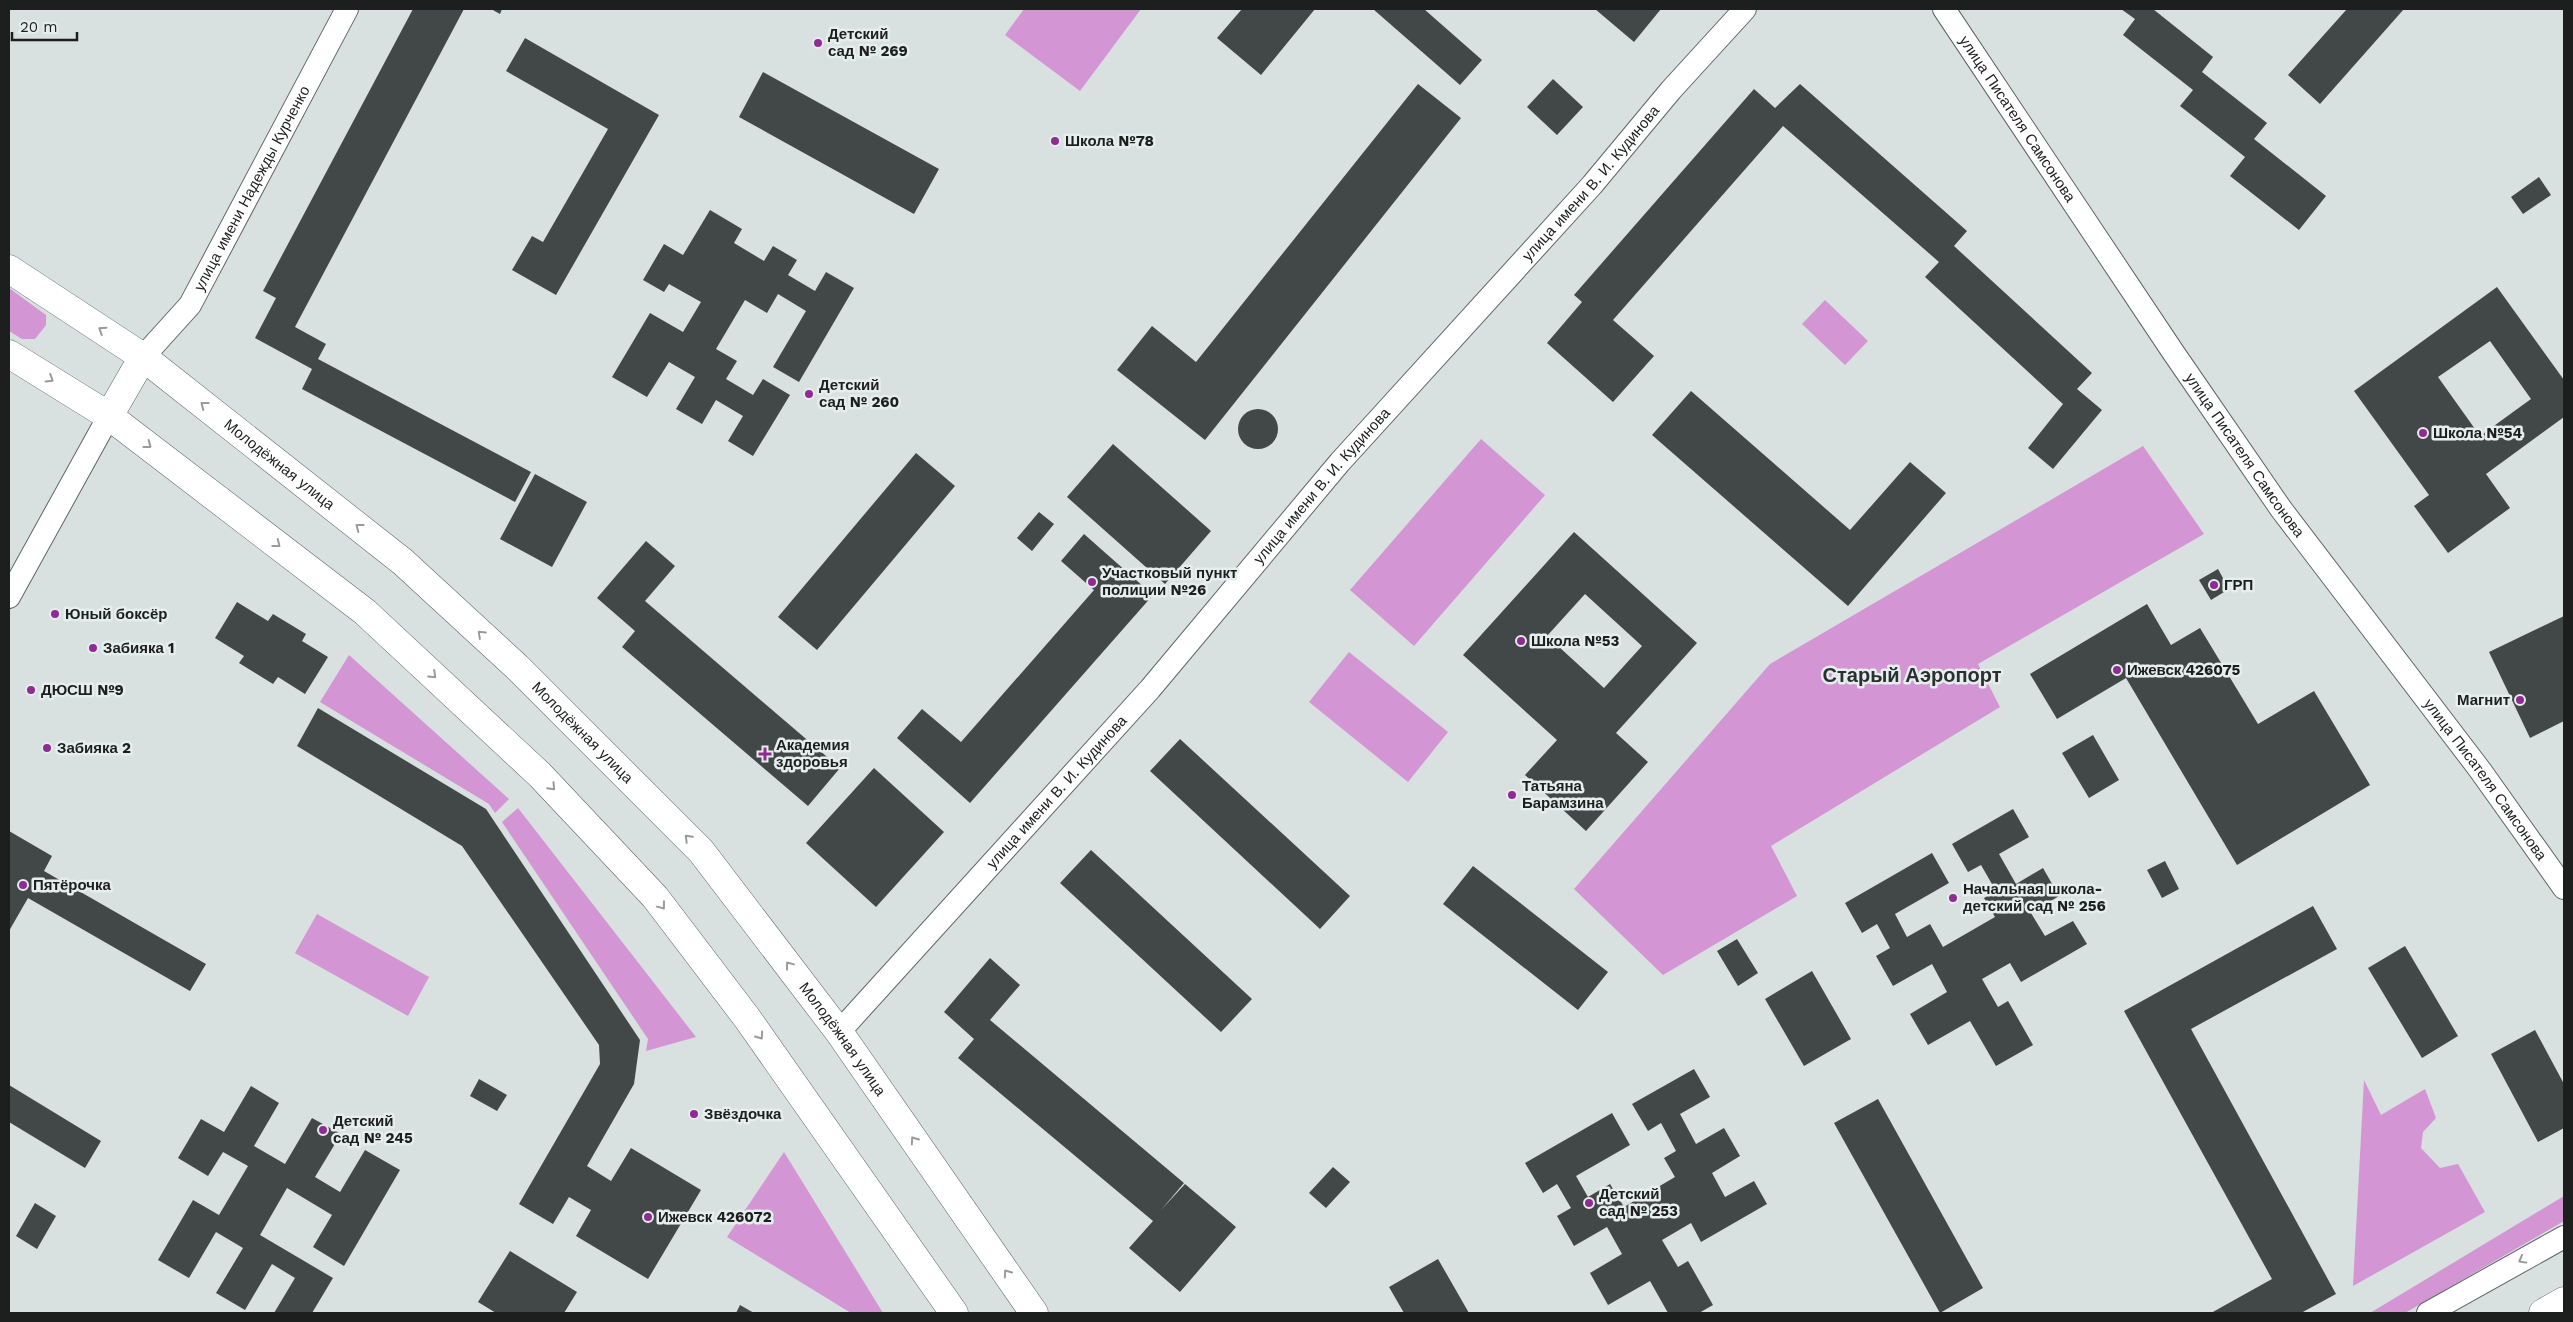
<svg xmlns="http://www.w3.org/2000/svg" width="2573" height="1322" font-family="'Work Sans',sans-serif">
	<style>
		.green { fill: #d495d4 }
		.building { fill: #424848; fill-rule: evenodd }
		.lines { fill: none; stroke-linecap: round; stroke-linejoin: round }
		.minor-casing { stroke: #5f6665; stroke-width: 24 }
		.secondary-casing { stroke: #5f6665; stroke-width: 29 }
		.primary-casing { stroke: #5f6665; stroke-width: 29 }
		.minor { stroke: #fff; stroke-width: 22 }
		.secondary { stroke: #fff; stroke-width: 28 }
		.primary { stroke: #fff; stroke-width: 28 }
		.oneway { stroke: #999a9a }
		.poi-dot { fill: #8f2b93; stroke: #e5eeed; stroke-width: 2 }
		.labels { text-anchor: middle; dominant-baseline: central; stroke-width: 5; stroke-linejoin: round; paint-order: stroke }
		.poi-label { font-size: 15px; font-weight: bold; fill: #1c1f1e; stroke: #e5eeed; text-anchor: start }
		.street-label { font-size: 15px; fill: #1c1f1e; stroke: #e5eeed }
		.district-label { font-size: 20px; font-weight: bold; fill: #2a3030; stroke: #e5eeed }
	</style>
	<rect width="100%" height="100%" fill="#d8e0e0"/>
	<!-- green -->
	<path class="green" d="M1024,9H1141L1080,91L1005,35Z
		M9,288L46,315V325L35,339H22L9,331Z
		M1825,300L1868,341L1845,365L1802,324Z
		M1481,439L1545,495L1414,646L1350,590Z
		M2143,446L2204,534L1978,664L2000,707L1771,846L1797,896L1663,975L1574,889L1770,664Z
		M1349,652L1448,732L1408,782L1309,702Z
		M349,655L509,799L495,813L489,804L320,702Z
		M518,808L696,1037L646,1051L648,1039L502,822Z
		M317,914L429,977L408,1016L295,953Z
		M2364,1080L2381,1115L2425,1089L2436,1118L2423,1132L2421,1148L2440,1168L2458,1164L2485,1212L2353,1286Z
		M784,1152L883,1313H851L727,1237Z
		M2564,1196V1221L2405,1313H2370Z"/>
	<!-- building -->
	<path class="building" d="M413,9H464L295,327L326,344L318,359L531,472L515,502L302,389L312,369L255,338L276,298L263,291Z
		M491,9H502L500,14Z
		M1242,9H1315L1261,75L1217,38Z
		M1373,9H1424L1482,60L1460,85Z
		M1595,9H1661L1634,42Z
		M2121,9H2153L2213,57L2202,72L2267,123L2254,139L2326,196L2299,230L2230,176L2245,157L2180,106L2193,90L2123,35L2135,19Z
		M2347,9H2404L2320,104L2288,75Z
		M525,38L659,115L556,295L512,270L532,236L543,242L608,129L506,71Z
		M763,72L939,169L914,214L739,117Z
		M1553,79L1583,107L1557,135L1527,107Z
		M1418,84L1461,118L1205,440L1117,370L1152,326L1196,362Z
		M1800,84L1967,231L1954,246L2092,373L2077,389L2102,410L2053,469L2028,448L2063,404L1925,277L1939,262L1783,126L1613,320L1654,356L1613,402L1547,343L1582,302L1574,295L1754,89L1775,108Z
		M2539,177L2551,195L2523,214L2511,197Z
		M710,210L742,229L734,243L764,261L773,246L797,260L788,275L815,291L826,272L854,288L799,382L773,367L806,311L778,294L767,313L745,300L716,349L737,361L726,379L753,395L763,379L790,395L753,456L728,441L743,416L716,400L702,424L676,409L695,377L669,362L647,397L612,377L650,313L683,332L701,302L669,284L664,292L643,280L664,244L683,255Z
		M2497,287L2564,380V417L2486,474L2510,508L2448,553L2414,506L2429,495L2354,391ZM2490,341L2531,399L2480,436L2438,377Z
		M1691,391L1850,530L1910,462L1946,493L1848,606L1652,435Z
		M1238 429a20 20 0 1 1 40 0a20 20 0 1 1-40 0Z
		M1113,444L1211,531L1165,584L1067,497Z
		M916,453L955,486L817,650L778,617Z
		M535,474L587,502L552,567L500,539Z
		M1039,512L1054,524L1032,551L1017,538Z
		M1574,532L1697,643L1616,733L1648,762L1586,831L1525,775L1557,740L1463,655ZM1585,594L1642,646L1604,688L1547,636Z
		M1084,534L1153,595L970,803L897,738L922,709L961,742L1094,590L1061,561Z
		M646,541L675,566L645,601L840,768L808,806L622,647L635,631L597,598Z
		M2218,569L2229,589L2211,600L2199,580Z
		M237,602L268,621L273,614L306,634L302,641L328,657L305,694L278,677L273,684L239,663L244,656L215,638Z
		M2147,604L2171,645L2200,628L2258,724L2314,691L2370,785L2237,865L2126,678L2057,719L2030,674Z
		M2564,616V721L2530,738L2489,652Z
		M318,708L486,809L640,1040L634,1084L587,1166L611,1181L631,1148L701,1190L648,1279L576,1236L591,1210L569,1197L553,1224L519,1204L600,1064L599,1045L462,846L297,746Z
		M2093,735L2119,780L2089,798L2062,753Z
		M1180,739L1350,896L1320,929L1150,771Z
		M874,768L944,832L876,907L806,843Z
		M2013,809L2029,837L1999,854L2016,884L2043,868L2059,896L2031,913L2045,936L2073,921L2087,944L2021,982L2010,963L1982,979L1998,1007L2008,1001L2033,1045L1996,1066L1970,1021L1928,1045L1910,1014L1947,992L1932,964L1893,986L1876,956L1890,948L1877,924L1862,933L1845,903L1932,853L1949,883L1895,914L1907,937L1930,924L1943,947L1995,917L1984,898L1996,891L1981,865L1968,872L1952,844Z
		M9,831L52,856L44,871L206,964L190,991L28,898L9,931Z
		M1091,850L1252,999L1221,1032L1060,883Z
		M2165,861L2179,889L2162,898L2147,870Z
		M1473,866L1608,972L1578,1010L1443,904Z
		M2313,906L2337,949L2191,1029L2336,1294L2301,1313H2211L2272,1279L2124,1011Z
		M1737,939L1758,973L1738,986L1717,951Z
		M2405,946L2458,1036L2422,1058L2368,968Z
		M990,958L1020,985L990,1020L1184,1183L1161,1210L1185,1184L1236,1227L1180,1292L1129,1248L1153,1221L958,1058L974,1039L944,1012Z
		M1812,971L1851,1039L1804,1066L1765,999Z
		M2535,1030L2564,1084V1128L2538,1142L2491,1054Z
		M1694,1069L1710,1097L1680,1114L1696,1144L1724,1128L1740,1156L1712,1173L1725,1197L1754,1181L1767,1204L1701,1242L1691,1223L1662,1240L1678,1267L1688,1261L1713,1305L1699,1313H1668L1650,1281L1608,1305L1590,1273L1622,1254L1607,1227L1574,1246L1557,1216L1571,1208L1557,1184L1543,1193L1525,1163L1612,1113L1630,1145L1576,1176L1588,1197L1610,1184L1624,1207L1675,1177L1664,1158L1676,1151L1661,1123L1648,1131L1632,1104Z
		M479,1079L507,1095L497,1111L470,1096Z
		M9,1085L101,1141L85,1168L9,1122Z
		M251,1086L279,1103L254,1146L285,1164L312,1118L341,1134L315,1177L340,1192L365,1150L400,1170L344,1266L313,1247L332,1215L287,1188L260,1235L333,1278L312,1313H274L295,1278L272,1264L245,1310L216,1293L243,1248L216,1232L189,1278L158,1260L193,1200L219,1215L248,1166L223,1152L208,1176L178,1158L201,1119L224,1132Z
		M1878,1099L1983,1288L1940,1313L1834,1123Z
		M1333,1167L1350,1182L1326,1208L1309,1193Z
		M35,1203L56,1216L37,1249L16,1236Z
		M510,1251L577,1292L564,1313H496L478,1302Z
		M1438,1259L1469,1313H1404L1389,1287Z
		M740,1305L754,1313H736Z"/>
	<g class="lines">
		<!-- minor casing -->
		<g class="minor-casing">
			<g id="minor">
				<path id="s1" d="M1944,9L2173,352L2281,509L2480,770L2564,888"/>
				<path id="s2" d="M143,357L190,305L347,9"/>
				<path d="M9,597L109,416"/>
				<path id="s3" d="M839,1032L1150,689L1340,462L1592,185L1671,90L1745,9"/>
				<path d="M2428,1313L2564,1237"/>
			</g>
		</g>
		<!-- secondary casing -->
		<g class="secondary-casing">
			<g id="secondary">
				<path id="s4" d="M9,269L143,357L403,562L517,667L701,851L839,1032L1034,1313"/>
				<path d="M9,354L109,416L365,612L540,775L655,897L747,1018L954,1313"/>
				<path d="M109,416L143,357"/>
			</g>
		</g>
		<!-- primary casing -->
		<g class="primary-casing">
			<path id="primary" d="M2543,1313L2564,1301"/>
		</g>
		<!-- minor -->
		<use href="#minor" class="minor"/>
		<!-- secondary -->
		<use href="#secondary" class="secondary"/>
		<!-- primary -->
		<use href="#primary" class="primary"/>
	</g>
	<!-- one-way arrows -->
	<defs><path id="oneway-chevron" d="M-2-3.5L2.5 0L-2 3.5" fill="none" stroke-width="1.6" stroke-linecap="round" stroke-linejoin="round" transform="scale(1.25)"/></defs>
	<g class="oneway">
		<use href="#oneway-chevron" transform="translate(102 330) rotate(-147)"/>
		<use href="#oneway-chevron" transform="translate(50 379) rotate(32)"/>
		<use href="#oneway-chevron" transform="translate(204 405) rotate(-142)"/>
		<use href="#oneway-chevron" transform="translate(148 445) rotate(37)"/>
		<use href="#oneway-chevron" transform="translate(359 527) rotate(-142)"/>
		<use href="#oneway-chevron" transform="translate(277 544) rotate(38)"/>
		<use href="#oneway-chevron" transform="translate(481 634) rotate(-137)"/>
		<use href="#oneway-chevron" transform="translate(433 675) rotate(43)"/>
		<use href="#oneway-chevron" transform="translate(552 787) rotate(47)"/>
		<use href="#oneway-chevron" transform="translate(688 838) rotate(-135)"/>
		<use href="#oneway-chevron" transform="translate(662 906) rotate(53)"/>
		<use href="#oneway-chevron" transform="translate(789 965) rotate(-127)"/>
		<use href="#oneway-chevron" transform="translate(760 1036) rotate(55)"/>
		<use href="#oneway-chevron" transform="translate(914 1140) rotate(-125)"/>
		<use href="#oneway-chevron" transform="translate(2522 1260) rotate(151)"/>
		<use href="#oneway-chevron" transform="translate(1007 1273) rotate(-125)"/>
	</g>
	<!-- markers -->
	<g class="poi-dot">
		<circle cx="818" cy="43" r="5"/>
		<circle cx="1055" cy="141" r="5"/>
		<circle cx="809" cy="394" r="5"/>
		<circle cx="2423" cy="433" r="5"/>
		<circle cx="1092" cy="582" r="5"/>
		<circle cx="2214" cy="585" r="5"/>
		<circle cx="55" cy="614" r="5"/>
		<circle cx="1521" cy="641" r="5"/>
		<circle cx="93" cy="648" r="5"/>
		<circle cx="2117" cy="670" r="5"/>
		<circle cx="31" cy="690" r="5"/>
		<circle cx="2520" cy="700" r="5"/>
		<circle cx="47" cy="748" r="5"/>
		<path d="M762.5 746.5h5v5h5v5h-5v5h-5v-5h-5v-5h5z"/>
		<circle cx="1512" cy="795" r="5"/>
		<circle cx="23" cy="885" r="5"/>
		<circle cx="1953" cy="898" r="5"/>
		<circle cx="694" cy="1114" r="5"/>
		<circle cx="323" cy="1130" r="5"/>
		<circle cx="1589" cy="1203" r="5"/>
		<circle cx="648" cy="1217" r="5"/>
	</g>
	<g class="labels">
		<!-- poi labels -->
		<g class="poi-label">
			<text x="828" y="34">Детский<tspan x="828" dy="17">сад № 269</tspan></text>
			<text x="1065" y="141">Школа №78</text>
			<text x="819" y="385">Детский<tspan x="819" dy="17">сад № 260</tspan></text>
			<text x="2433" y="433">Школа №54</text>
			<text x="1102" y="573">Участковый пункт<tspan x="1102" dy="17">полиции №26</tspan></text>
			<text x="2224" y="585">ГРП</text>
			<text x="65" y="614">Юный боксёр</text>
			<text x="1531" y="641">Школа №53</text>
			<text x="103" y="648">Забияка 1</text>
			<text x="2127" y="670">Ижевск 426075</text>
			<text x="41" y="690">ДЮСШ №9</text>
			<text x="2510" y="700" text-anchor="end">Магнит</text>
			<text x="776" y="745">Академия<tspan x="776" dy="17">здоровья</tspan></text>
			<text x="57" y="748">Забияка 2</text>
			<text x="1522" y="786">Татьяна<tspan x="1522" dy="17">Барамзина</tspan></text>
			<text x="33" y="885">Пятёрочка</text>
			<text x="1963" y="889">Начальная школа-<tspan x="1963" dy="17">детский сад № 256</tspan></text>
			<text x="704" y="1114">Звёздочка</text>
			<text x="333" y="1121">Детский<tspan x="333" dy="17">сад № 245</tspan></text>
			<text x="1599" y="1194">Детский<tspan x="1599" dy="17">сад № 253</tspan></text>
			<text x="658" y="1217">Ижевск 426072</text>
		</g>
		<!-- street labels -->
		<g class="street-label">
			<text stroke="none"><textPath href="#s1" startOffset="132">улица Писателя Самсонова</textPath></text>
			<text stroke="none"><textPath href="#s3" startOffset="1134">улица имени В. И. Кудинова</textPath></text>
			<text stroke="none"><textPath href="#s2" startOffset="202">улица имени Надежды Курченко</textPath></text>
			<text stroke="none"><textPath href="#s1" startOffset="538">улица Писателя Самсонова</textPath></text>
			<text stroke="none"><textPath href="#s4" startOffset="334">Молодёжная улица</textPath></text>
			<text stroke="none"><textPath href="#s3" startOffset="729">улица имени В. И. Кудинова</textPath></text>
			<text stroke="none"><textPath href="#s4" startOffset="739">Молодёжная улица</textPath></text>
			<text stroke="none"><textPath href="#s1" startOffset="942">улица Писателя Самсонова</textPath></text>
			<text stroke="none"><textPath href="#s3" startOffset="324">улица имени В. И. Кудинова</textPath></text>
			<text stroke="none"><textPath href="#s4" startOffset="1142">Молодёжная улица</textPath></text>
		</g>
		<!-- district labels -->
		<g class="district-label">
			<text x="1912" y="675">Старый Аэропорт</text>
		</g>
	</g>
	<!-- border -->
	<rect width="2573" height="1322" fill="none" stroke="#1c1f1e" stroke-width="20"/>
	<!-- scale -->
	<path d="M12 32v8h65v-8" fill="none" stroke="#1c1f1e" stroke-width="2.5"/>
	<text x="20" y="32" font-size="15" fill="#1c1f1e" stroke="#e5eeed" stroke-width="4" paint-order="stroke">20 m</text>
</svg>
